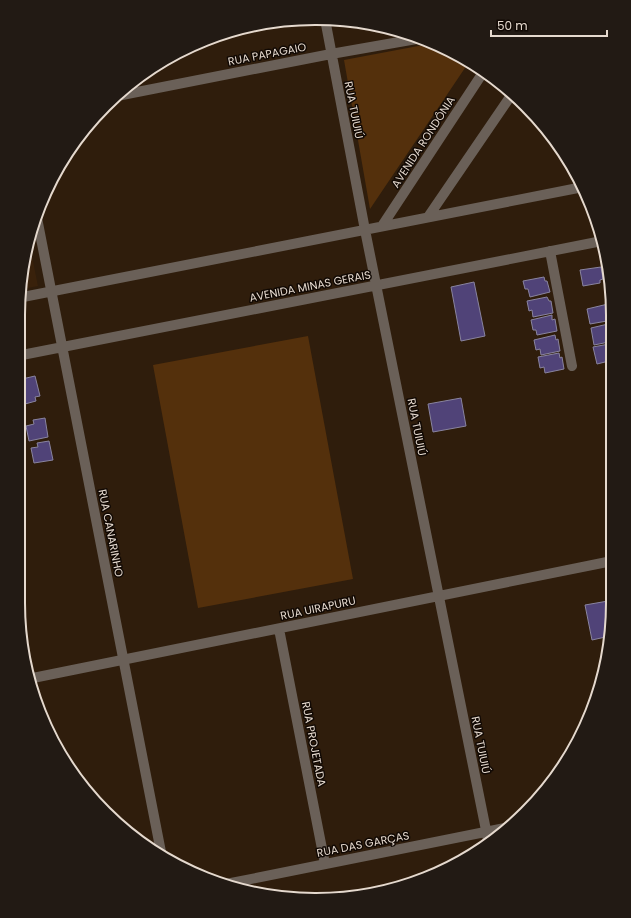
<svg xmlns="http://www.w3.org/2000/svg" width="631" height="918" font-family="Poppins,sans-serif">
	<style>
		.built { fill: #39210b }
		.green { fill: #54300c }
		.building { fill: #504378; stroke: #89849f }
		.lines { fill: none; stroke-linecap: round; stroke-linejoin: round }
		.minor { stroke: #6a6058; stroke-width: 10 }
		.labels { text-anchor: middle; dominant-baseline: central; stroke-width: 3; stroke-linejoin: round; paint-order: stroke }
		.street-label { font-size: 11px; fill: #e5d9ce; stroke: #110904 }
		.rim { fill: none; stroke: #e5d9ce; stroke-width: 2 }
	</style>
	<rect width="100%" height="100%" fill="#2f1d0c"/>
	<!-- built -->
	<path class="built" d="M29,241L38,286L23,289L24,258Z"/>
	<!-- green -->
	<path class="green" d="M434,43L469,62L370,209L344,60Z
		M308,336L353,579L198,608L153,365Z"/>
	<!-- building -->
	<path class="building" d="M601,267L603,279L600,280V283L583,286L580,270Z
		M544,277L545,281H547L550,292L530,297L528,289H525L523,281Z
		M474,282L485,336L461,341L451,287Z
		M547,297L549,301H551L553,313L533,317L532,310L529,311L527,301Z
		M608,304V316L606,317L607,321L590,324L587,309Z
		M552,315V320L555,319L557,331L537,335L536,330H533L531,320Z
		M608,324L609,342L594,345L591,328Z
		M555,335L556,340L558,339L560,351L541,355L540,349L536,350L534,340Z
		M609,344V361L597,364L593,347Z
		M559,353L560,358L562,357L564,369L545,373L544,367L540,368L538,357Z
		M35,376L40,396L35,397L36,401L25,404L22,389V379Z
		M461,398L466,426L433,432L428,404Z
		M45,418L48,437L29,441L26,426L34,424L33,420Z
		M49,441L53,460L34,463L31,448L38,447L37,443Z
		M608,601L612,618L610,636L592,640L585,605Z"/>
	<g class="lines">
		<!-- minor -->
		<path class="minor" d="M325,19L365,230L488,840
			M117,96L331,54L422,38
			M428,217L512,94
			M37,218L161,852
			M382,226L484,71
			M550,251L572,366
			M23,297L583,187
			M22,355L602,241
			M279,629L325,864
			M28,679L612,561
			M226,884L505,828"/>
	</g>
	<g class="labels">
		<!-- street labels -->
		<g class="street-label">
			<text transform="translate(267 54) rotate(-11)">RUA PAPAGAIO</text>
			<text transform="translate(354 110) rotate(79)">RUA TUIUIÚ</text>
			<text transform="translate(423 142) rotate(-57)">AVENIDA RONDÔNIA</text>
			<text transform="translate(310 286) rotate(-11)">AVENIDA MINAS GERAIS</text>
			<text transform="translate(417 427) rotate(79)">RUA TUIUIÚ</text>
			<text transform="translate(111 533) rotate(79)">RUA CANARINHO</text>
			<text transform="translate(318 608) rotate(-12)">RUA UIRAPURU</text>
			<text transform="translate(314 744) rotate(79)">RUA PROJETADA</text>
			<text transform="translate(481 745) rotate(79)">RUA TUIUIÚ</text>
			<text transform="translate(363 844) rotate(-11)">RUA DAS GARÇAS</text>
		</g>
	</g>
	<!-- crop -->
	<path d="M0 0H631V918H0ZM315 25H316A290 290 0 0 1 606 315V603A290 290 0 0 1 316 893H315A290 290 0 0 1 25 603V315A290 290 0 0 1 315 25Z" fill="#221a14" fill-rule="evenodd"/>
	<path class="rim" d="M315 25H316A290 290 0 0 1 606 315V603A290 290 0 0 1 316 893H315A290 290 0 0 1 25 603V315A290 290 0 0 1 315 25Z"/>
	<!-- scale -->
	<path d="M491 30v6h116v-6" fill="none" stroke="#e5d9ce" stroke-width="2"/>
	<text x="497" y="30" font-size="12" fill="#e5d9ce" stroke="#110904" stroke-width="3" paint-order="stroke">50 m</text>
</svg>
